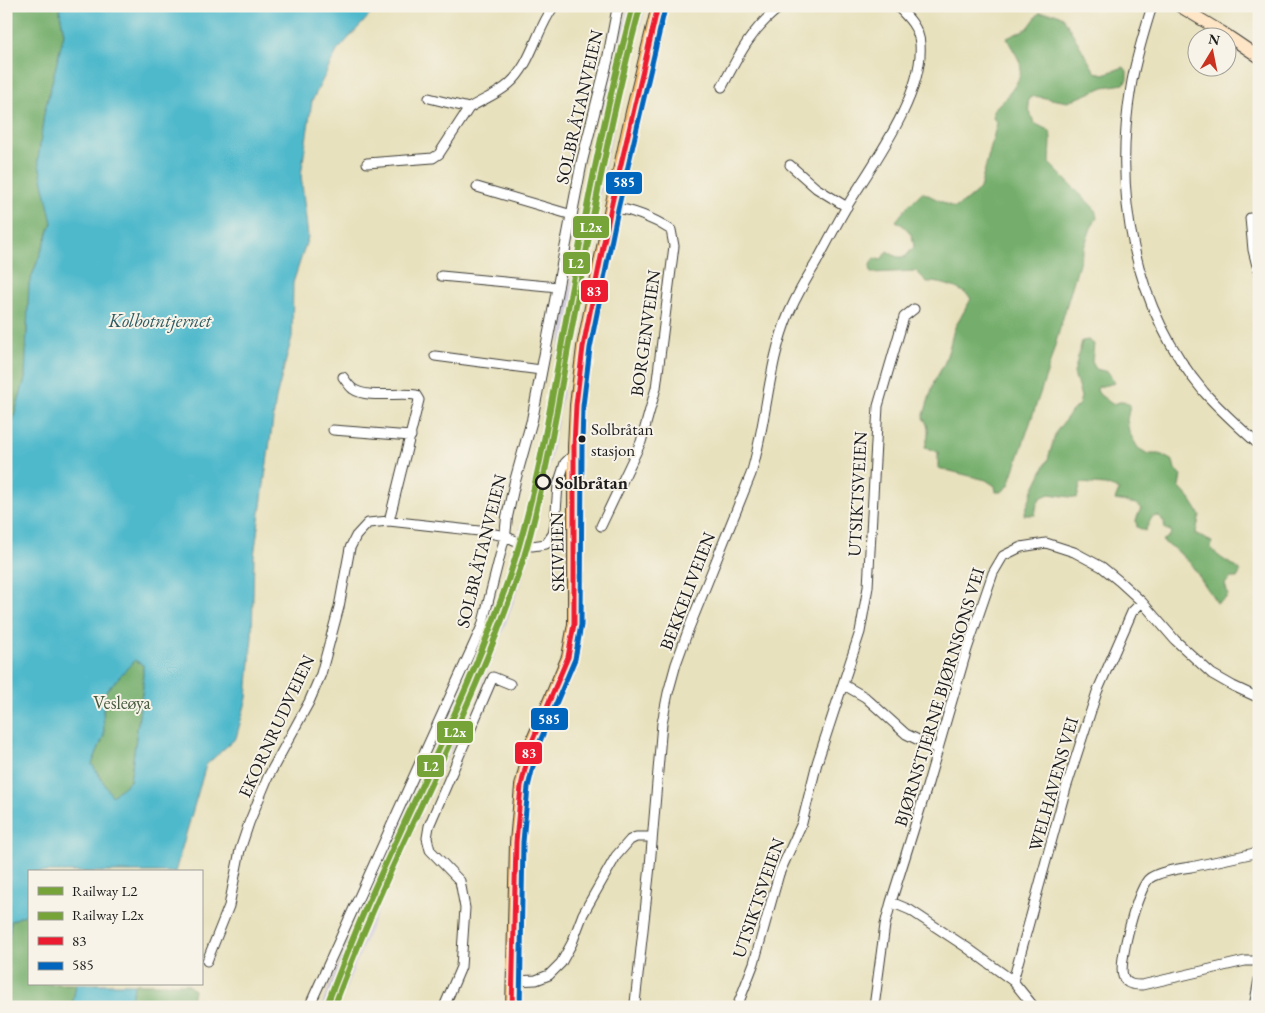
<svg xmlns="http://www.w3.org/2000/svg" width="1265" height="1013" font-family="'EB Garamond',serif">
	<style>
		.industrial { fill: #c4c0db }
		.forest { fill: #75ae6c; stroke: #486544 }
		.water { fill: #4fb9cc; stroke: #366a74; fill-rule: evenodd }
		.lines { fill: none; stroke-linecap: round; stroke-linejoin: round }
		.minor-tunnel { stroke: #bfba9d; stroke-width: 9; stroke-dasharray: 9 4.5; stroke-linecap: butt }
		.minor-casing { stroke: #3b3a34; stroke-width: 11 }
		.tertiary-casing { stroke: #3b3a34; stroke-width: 12 }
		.secondary-casing { stroke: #3b3a34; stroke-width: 13 }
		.primary-casing { stroke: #3b3a34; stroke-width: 14 }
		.minor { stroke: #fff; stroke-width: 9 }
		.tertiary { stroke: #fff; stroke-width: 10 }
		.secondary { stroke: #fde5c5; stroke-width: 11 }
		.primary { stroke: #fabe6d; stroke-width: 12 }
		.bus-1-casing { stroke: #f7f3e8; stroke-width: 9 }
		.bus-2-casing { stroke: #f7f3e8; stroke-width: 9 }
		.bus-1 { stroke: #ed1b2f; stroke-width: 5 }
		.bus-2 { stroke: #0065bd; stroke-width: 5 }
		.rail-1-casing { stroke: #f7f3e8; stroke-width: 10 }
		.rail-2-casing { stroke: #f7f3e8; stroke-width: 10 }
		.rail-1 { stroke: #76a438; stroke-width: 6 }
		.rail-2 { stroke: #76a438; stroke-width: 6 }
		.bus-dot { fill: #1c1c1c; stroke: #f7f3e8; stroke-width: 2 }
		.stop-dot { fill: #f7f3e8; stroke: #1c1c1c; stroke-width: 2.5 }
		.labels { text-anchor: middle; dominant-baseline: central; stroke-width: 4; stroke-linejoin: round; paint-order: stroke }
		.bus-label { font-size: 17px; fill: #1c1c1c; stroke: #f7f3e8; text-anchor: start }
		.street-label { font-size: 18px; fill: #1c1c1c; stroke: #f7f3e8 }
		.stop-label { font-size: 18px; font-weight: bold; fill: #1c1c1c; stroke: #f7f3e8; text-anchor: start }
		.park-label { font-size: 18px; fill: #45593e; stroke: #f7f3e8 }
		.water-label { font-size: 19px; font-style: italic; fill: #305b62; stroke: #f7f3e8 }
		.line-badge { stroke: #f7f3e8; stroke-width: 2 }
		.badge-label { font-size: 14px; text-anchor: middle; font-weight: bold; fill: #fff }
	</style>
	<rect width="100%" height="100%" fill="#f7f3e8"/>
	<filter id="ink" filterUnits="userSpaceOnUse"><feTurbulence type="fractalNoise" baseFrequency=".02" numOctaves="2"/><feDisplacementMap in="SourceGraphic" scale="10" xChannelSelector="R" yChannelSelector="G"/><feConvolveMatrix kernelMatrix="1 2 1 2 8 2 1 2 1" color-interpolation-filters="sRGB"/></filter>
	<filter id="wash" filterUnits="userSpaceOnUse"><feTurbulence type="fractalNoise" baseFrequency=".0096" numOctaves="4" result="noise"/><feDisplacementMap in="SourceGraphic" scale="20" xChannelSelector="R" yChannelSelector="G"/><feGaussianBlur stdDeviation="1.12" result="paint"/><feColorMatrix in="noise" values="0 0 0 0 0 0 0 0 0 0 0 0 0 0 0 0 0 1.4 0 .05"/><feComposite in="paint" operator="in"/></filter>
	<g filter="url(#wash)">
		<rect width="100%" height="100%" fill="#e8e1bd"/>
		<!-- industrial -->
		<path class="industrial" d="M628,6H646L624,85L606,160L551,457L534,530L536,531L524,573L493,659L394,872L338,1007H321L378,866L477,654L509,567L520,531V527L522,528L532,494L546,423L583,210L581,209L591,157Z"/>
		<!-- forest -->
		<path class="forest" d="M6,6H59L64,34L44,114L38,160L52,222L29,284L25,379L6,443Z
			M1039,13H1055L1063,17L1095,72L1104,74L1124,67L1127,71V79L1124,84L1104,87L1068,102L1034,96L1028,99L1029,109L1034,123L1050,131C1052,139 1050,154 1050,164L1095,209L1097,218L1091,228L1081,256L1047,373L1009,485L1002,492H996L995,486L986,480L938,468V452L925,447C928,437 931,427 923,418L934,382L944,364L949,349L954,329L971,299C965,289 939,281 927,282L916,271L871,273L870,265L874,258L881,260L887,251L897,257H905L914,247C913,234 908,228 896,221L907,207L922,192L955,208L974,195L980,188L997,123L993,118V110C1004,99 1025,81 1020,63C1017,54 1010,46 1007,38L1028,28Z
			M1088,340L1094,344L1092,362L1096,369L1108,372L1115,383L1098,387L1097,390L1099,394L1112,404L1124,401L1130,405L1127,420L1129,432L1138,448L1148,454H1160L1173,461L1175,469L1181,475L1179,487L1190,499L1200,515L1196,532L1197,535L1212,542L1211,548C1219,559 1231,563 1241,571L1237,578H1231L1225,584L1228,595L1225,599L1217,603L1190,563L1176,550L1162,541L1170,536L1171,531L1165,529L1164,522L1158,516L1152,517L1145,531L1137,527L1136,520L1141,508L1136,504L1115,500L1119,490L1105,485L1081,483L1077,498L1049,494L1040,498L1037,504L1035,515H1024L1032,492L1048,459L1056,432L1071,412L1079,404L1081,397L1074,373L1082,341Z
			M134,660L143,665V687L130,781L112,797L92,764L104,735L103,710L105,692Z
			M29,913V984H76L72,1007H6V961L11,921Z
			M135,984H187L194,990L191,1007H128Z"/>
		<!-- water -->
		<path class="water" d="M59,6H378L337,51L312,101L301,175L308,237L293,283L292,337L276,398L254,556L252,637L247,698L236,738L206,765L175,872H29V913L11,921L6,961V443L25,379L29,284L52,223L38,160L44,114L64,34ZM135,660L143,665V687L130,781L112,796L92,764L104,735L103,710L105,692Z
			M76,984H135L128,1007H72Z"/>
	</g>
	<g filter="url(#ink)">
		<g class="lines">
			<!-- minor-tunnel -->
			<path class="minor-tunnel" d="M516,541L532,546"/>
			<!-- minor casing -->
			<g class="minor-casing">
				<path id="minor" d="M1152,6C1144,33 1135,60 1131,87C1113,194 1133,307 1204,392C1221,411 1240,428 1259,445
					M722,87C738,56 753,26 782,6
					M429,98L469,108C482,100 498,94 509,84C532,64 536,30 554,6
					M367,163L433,158L439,154L469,108
					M790,165L816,188L847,207
					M477,187L572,215
					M1250,218L1253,250L1259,274
					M441,276L558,287
					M435,356L541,370
					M343,377C346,381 349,386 353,389C367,399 399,392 416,395L419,400L389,521
					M333,430L411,436
					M601,526L641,442L656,388L674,246L671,230C653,218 632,210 611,207
					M532,546L546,544L553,534L555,525L558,485L565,463L574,454
					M844,685L865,697L906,734L937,749
					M1259,852C1236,857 1213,862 1191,867C1178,869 1161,871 1150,878C1138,886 1118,963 1123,976C1126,985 1135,985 1142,985L1245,961H1259
					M891,902L910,910L966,947L1013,981L1034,1007
					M207,961L229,906L240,850L249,823L268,777L309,702L321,674L339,607L350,548L356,536L368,523L389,521L479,531L505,536L516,541
					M514,981L536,980L549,975L561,963L572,943L583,914L616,856L630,840L636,837H652
					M1013,981L1066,788L1097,692L1132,612L1142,602
					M309,1007L482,626L505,536
					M444,1007L461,967L465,908L460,881L430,850L427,838L429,826L493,677L510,684
					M633,1007L635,1003L650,866L662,723L668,693L676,664L689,628L751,474C767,422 768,362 789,313C797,295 806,279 816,263C827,243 837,223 849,203C875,161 924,94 920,44C919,28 908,17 897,6
					M737,1007L754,963L779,874L802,823L817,763L860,632L868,587L878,406L904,317L914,309
					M874,1007L885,925L891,902L926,790L967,649L993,573L1003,556L1021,547L1046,543L1074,552L1102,567L1119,581L1142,602L1175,640L1212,674L1233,686L1259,698
					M1254,1007L1259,979"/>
			</g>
			<!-- tertiary casing -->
			<g class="tertiary-casing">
				<path id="tertiary" d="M505,536L507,517L515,481L532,420L582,161L608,58L618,6"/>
			</g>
			<!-- secondary casing -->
			<g class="secondary-casing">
				<path id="secondary" d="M1179,6L1222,32L1259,57"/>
			</g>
			<!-- primary casing -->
			<g class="primary-casing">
				<path id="primary" d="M512,1007L516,842L521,786L531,744L568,657L574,624V446L576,405L583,347L611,207L632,112L658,6"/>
			</g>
			<!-- minor -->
			<use href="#minor" class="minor"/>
			<!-- tertiary -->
			<use href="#tertiary" class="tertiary"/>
			<!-- secondary -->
			<use href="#secondary" class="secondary"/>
			<!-- primary -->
			<use href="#primary" class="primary"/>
			<!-- bus-1 casing -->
			<g class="bus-1-casing">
				<path id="bus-1" d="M512,1007L516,842L521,786L531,744L568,657L574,624V446L576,405L583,347L611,207L658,6"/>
			</g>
			<!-- bus-2 casing -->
			<g class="bus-2-casing">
				<path id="bus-2" d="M520,1007L523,842L528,787L538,746L575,659L581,625L582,446L583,406L590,348L618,209L665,8"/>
			</g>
			<!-- bus-1 -->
			<use href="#bus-1" class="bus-1"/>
			<!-- bus-2 -->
			<use href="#bus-2" class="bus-2"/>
			<!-- rail-1 casing -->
			<g class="rail-1-casing">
				<path id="rail-1" d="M326,1007C341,969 355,931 372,894C421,783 478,675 515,559C537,488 549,415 562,342C582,229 603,117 633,6"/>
			</g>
			<!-- rail-2 casing -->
			<g class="rail-2-casing">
				<path id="rail-2" d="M334,1007C355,951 379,896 404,842C447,749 492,657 523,560C544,489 556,416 569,343C590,231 610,118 640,8"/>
			</g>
			<!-- rail-1 -->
			<use href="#rail-1" class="rail-1"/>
			<!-- rail-2 -->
			<use href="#rail-2" class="rail-2"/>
		</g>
	</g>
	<!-- markers -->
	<circle class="bus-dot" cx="582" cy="439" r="4.5"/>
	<circle class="stop-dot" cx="543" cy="482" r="7"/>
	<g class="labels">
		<!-- bus labels -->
		<g class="bus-label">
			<text x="591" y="429">Solbråtan<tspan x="591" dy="21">stasjon</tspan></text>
		</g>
		<!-- street labels -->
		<g class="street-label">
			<text transform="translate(579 107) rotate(-77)">SOLBRÅTANVEIEN</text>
			<text transform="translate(645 333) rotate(-82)">BORGENVEIEN</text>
			<text transform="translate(857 494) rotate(-87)">UTSIKTSVEIEN</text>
			<text transform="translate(481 551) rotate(-76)">SOLBRÅTANVEIEN</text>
			<text transform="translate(557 552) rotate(-91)">SKIVEIEN</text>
			<text transform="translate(687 591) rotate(-69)">BEKKELIVEIEN</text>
			<text transform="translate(939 697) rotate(-73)">BJØRNSTJERNE BJØRNSONS VEI</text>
			<text transform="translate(276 726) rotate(-65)">EKORNRUDVEIEN</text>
			<text transform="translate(1053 784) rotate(-74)">WELHAVENS VEI</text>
			<text transform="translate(758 898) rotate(-71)">UTSIKTSVEIEN</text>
		</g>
		<!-- stop labels -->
		<g class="stop-label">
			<text x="555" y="482">Solbråtan</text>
		</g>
		<!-- park labels -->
		<g class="park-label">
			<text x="122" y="702">Vesleøya</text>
		</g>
		<!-- water labels -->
		<g class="water-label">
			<text x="160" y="320">Kolbotntjernet</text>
		</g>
	</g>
	<g class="line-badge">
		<rect x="605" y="171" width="38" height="24" rx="5" fill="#0065bd"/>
		<rect x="572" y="215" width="38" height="24" rx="5" fill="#76a438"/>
		<rect x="562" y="251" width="29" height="24" rx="5" fill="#76a438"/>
		<rect x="580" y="279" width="29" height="24" rx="5" fill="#ed1b2f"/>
		<rect x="530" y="707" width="39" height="24" rx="5" fill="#0065bd"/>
		<rect x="436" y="720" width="38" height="24" rx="5" fill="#76a438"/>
		<rect x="514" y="741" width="29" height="24" rx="5" fill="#ed1b2f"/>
		<rect x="416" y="754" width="29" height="24" rx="5" fill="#76a438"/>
	</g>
	<g class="badge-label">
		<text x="624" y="187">585</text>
		<text x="591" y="232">L2x</text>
		<text x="576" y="268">L2</text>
		<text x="594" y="296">83</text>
		<text x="549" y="724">585</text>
		<text x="455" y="737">L2x</text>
		<text x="529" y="758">83</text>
		<text x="431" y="771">L2</text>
	</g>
	<!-- margin -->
	<rect width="1265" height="1013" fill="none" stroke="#f7f3e8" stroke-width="25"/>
	<!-- legend -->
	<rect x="28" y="870" width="175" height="115" fill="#f7f3e8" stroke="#9f9d96"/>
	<rect x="38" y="887" width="25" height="8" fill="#76a438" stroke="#9f9d96"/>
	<text x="72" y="896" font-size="15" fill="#1c1c1c">Railway L2</text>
	<rect x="38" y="912" width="25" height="8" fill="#76a438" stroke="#9f9d96"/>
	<text x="72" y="920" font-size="15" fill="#1c1c1c">Railway L2x</text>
	<rect x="38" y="937" width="25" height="8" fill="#ed1b2f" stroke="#9f9d96"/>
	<text x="72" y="946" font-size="15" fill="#1c1c1c">83</text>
	<rect x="38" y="962" width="25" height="8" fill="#0065bd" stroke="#9f9d96"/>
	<text x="72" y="970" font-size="15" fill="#1c1c1c">585</text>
	<!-- north arrow -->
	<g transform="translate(1212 52) rotate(10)"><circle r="24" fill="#f7f3e8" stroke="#9f9d96"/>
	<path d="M0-4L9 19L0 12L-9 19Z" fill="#c8321e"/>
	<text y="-8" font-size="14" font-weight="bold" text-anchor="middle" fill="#1c1c1c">N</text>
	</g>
</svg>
